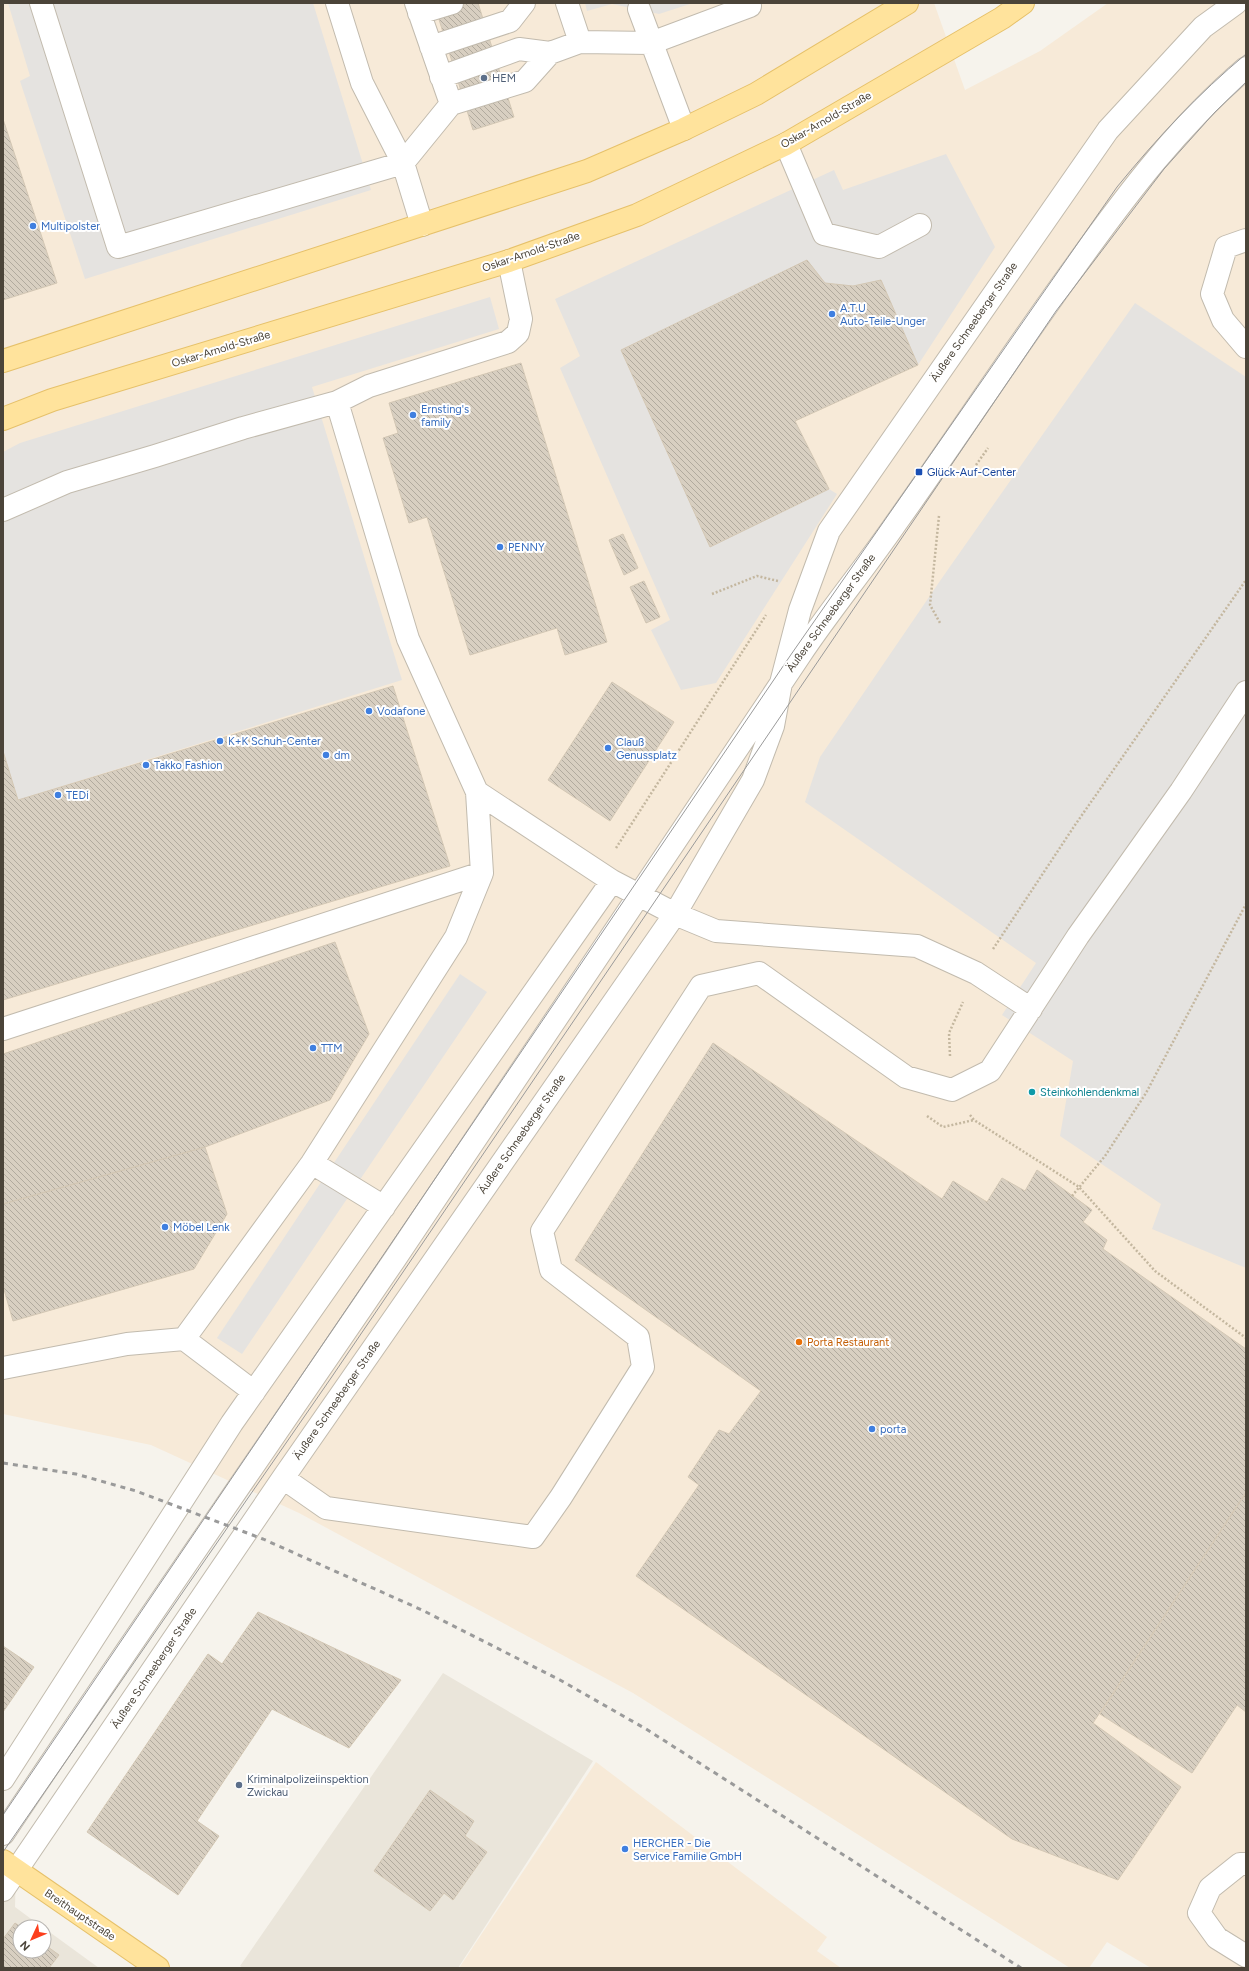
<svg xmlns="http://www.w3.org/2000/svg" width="1249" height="1971" font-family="Figtree,sans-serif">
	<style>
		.residential { fill: #eae5da }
		.commercial { fill: #f7ead8 }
		.parking { fill: #e5e3e0 }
		.building { fill: url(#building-back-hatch); stroke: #d3c7b4 }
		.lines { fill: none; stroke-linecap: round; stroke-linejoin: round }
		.minor-casing { stroke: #c2bbae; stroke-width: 24 }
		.major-casing { stroke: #e6c16a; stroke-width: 24 }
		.path { stroke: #c4b79f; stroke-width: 2.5; stroke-dasharray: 2 2; stroke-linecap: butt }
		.minor { stroke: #fff; stroke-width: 22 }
		.major { stroke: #ffe39c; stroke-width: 22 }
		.tram { stroke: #9a9a9a; stroke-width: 1 }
		.rail { stroke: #9a9a9a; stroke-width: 3; stroke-dasharray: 5 5; stroke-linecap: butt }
		.service-dot { fill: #5c6f8a; stroke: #fff; stroke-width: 1.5 }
		.shop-dot { fill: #3f7fe0; stroke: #fff; stroke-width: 1.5 }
		.transit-dot { fill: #1a4fb4; stroke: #fff; stroke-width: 1.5 }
		.culture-dot { fill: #0f9aa8; stroke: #fff; stroke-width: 1.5 }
		.food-dot { fill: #e8710a; stroke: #fff; stroke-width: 1.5 }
		.labels { text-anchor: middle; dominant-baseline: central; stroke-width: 4; stroke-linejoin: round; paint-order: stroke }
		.service-label { font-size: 11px; fill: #4e5e75; stroke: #fff; text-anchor: start }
		.street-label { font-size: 11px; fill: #4b4439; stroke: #fff }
		.shop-label { font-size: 11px; fill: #366cbe; stroke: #fff; text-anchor: start }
		.transit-label { font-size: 11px; fill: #164399; stroke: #fff; text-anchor: start }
		.culture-label { font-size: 11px; fill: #0d838f; stroke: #fff; text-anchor: start }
		.food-label { font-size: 11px; fill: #c56008; stroke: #fff; text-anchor: start }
	</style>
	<defs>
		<pattern id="building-back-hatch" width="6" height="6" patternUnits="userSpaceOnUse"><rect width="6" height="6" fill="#d8cfc1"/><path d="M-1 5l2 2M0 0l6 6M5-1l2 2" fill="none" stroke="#b1aa9e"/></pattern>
	</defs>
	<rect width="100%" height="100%" fill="#f6f3ec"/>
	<!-- residential -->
	<path class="residential" d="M443,1673L593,1761L458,1968H243L240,1966Z
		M16,1870L15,1907L42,1927H20V1951H44V1928L99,1968H3V1890Z"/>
	<!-- commercial -->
	<path class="commercial" d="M3,3H934L965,90L1040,51L1108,3H1246V1968H1151L1107,1942L1089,1968H1070L633,1693L299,1513L151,1445L3,1414Z
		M596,1762L827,1937L817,1951L841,1968H459Z"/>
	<!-- parking -->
	<path class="parking" d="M8,3H313L371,190L85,279L20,81L30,76Z
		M585,3H693L659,14L612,4L587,11Z
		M946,154L995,247L918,365L881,280L853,286L825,283L807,260L621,350L710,547L829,489L837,494L716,683L681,690L651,630L670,620L560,368L580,356L555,299L834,170L843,190Z
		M490,297L499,329L312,387L402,680L18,800L3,751V452L20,443Z
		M1135,303L1246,377V1268L1152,1229L1161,1204L1060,1136L1073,1061L1002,1015L1036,963L805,802L820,757L942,578Z
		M460,974L487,992L242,1354L217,1338Z"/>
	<!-- building -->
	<path class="building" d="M434,3H478L514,117L473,130Z
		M3,119L57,283L3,300Z
		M807,260L825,283L853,286L881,280L918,365L795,421L829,489L710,547L621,350Z
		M521,363L607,642L565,655L557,628L470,655L427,517L409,523L383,438L398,433L389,403Z
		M623,534L638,568L624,575L609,540Z
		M644,581L660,617L646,623L630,587Z
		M612,682L674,722L610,821L548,780Z
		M393,686L450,866L3,1000V751L18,800Z
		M335,942L369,1034L330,1100L205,1147L3,1204V1054Z
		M713,1043L942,1199L953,1181L987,1202L1002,1178L1025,1191L1037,1170L1092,1210L1083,1222L1107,1240L1103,1249L1246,1349V1492L1093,1723L1181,1787L1118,1880L1012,1839L636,1576L699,1485L688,1477L719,1430L729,1434L761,1391L575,1260Z
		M205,1147L227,1214L194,1269L13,1321L3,1286V1204Z
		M1246,1493V1712L1237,1705L1192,1773L1100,1714Z
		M258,1612L401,1680L349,1748L272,1709L197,1821L219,1836L178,1895L87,1832L208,1654L222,1664Z
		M3,1646L34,1667L3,1712Z
		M430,1790L474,1821L465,1836L487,1852L453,1900L444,1893L430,1911L374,1871Z
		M15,1923L21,1927L20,1951H44V1944L59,1955L49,1968H3V1939Z"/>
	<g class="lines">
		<!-- minor casing -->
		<g class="minor-casing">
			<path id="minor" d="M41,3L118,247L403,163L451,104L416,3
				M337,3L362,83L403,163L422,225
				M567,3L580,42
				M639,9L684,129
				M419,13L452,3
				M431,47L510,21L524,3
				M441,77L519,49L550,53
				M451,104L525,81L550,53L580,42L651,43L750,6L749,3
				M786,144L824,234L879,247L920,225
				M1246,240L1226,247L1212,294L1223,320L1246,347
				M337,402L369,386L508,342L518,333L521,319L509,261
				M3,510L67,482L155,456L243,428L337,402L408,639L477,792L482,873L3,1029
				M477,792L612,881L675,914L716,931L917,946L976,973L1031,1009
				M312,1163L384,1207
				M184,1339L312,1163L456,937L482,873
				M3,1368L127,1344L184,1339L254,1392
				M283,1478L326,1508L533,1537L561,1497L643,1367L638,1337L551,1270L542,1231L701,986L759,973L906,1077L952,1090L990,1071L1078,936L1181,791L1246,692
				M3,1779L232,1423L612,881
				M3,1834C132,1641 264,1451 395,1259C531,1059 664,856 800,655C830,610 865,568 896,523C957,438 1014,350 1076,265C1127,194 1179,125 1246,68
				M1246,1864H1240L1210,1888L1199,1913L1217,1938L1246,1956
				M3,1890L283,1478L675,914L753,780L773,726L781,683L800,610L829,531L1108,130L1203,27L1236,3"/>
		</g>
		<!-- major casing -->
		<g class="major-casing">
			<path id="major" d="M3,361L587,171L684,129L756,94L907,3
				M3,419L52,400L509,261L637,215L786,144L1002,18L1023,3
				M3,1861L158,1968"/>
		</g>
		<!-- path -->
		<path class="path" d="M976,465L988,448
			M939,516L930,605L940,623
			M712,594L757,576L778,581
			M616,848L766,615
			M993,949L1075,825L1246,580
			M950,1056L949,1033L963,1002
			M970,1115L974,1120L1079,1187L1155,1271L1246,1338
			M927,1116L943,1127L974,1120
			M1072,1196L1105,1156L1146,1093L1246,904"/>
		<!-- minor -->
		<use href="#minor" class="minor"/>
		<!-- major -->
		<use href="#major" class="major"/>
		<!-- tram -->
		<path class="tram" d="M3,1815L790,656L1117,187C1157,138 1198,94 1246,54
			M3,1852L331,1378L1056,311L1164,169L1215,112L1246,82"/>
		<!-- rail -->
		<path class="rail" d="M3,1463L76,1474L136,1491L263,1539L422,1610L560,1680L646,1729L1021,1968"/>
	</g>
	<!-- markers -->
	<g class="service-dot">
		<circle cx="484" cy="78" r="4"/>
		<circle cx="239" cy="1785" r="4"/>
	</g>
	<g class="shop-dot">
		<circle cx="33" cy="226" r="4"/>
		<circle cx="832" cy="314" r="4"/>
		<circle cx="413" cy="415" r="4"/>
		<circle cx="500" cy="547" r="4"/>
		<circle cx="369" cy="711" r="4"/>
		<circle cx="220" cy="741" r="4"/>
		<circle cx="608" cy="748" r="4"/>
		<circle cx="326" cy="755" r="4"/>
		<circle cx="146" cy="765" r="4"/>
		<circle cx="58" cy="795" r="4"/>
		<circle cx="313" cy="1048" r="4"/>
		<circle cx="165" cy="1227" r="4"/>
		<circle cx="872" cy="1429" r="4"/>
		<circle cx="625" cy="1849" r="4"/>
	</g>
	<rect class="transit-dot" x="915" y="468" width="8" height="8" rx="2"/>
	<circle class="culture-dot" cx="1032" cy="1092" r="4"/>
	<circle class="food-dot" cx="799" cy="1342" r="4"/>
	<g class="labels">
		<!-- service labels -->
		<g class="service-label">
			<text x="492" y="78">HEM</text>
			<text x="247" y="1779">Kriminalpolizeiinspektion<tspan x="247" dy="13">Zwickau</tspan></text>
		</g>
		<!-- street labels -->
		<g class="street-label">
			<text transform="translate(826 120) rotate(-30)">Oskar-Arnold-Straße</text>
			<text transform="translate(531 252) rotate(-19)">Oskar-Arnold-Straße</text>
			<text transform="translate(974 322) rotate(-55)">Äußere Schneeberger Straße</text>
			<text transform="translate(221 349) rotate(-17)">Oskar-Arnold-Straße</text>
			<text transform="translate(831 613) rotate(-54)">Äußere Schneeberger Straße</text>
			<text transform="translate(522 1134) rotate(-55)">Äußere Schneeberger Straße</text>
			<text transform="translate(337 1400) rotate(-55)">Äußere Schneeberger Straße</text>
			<text transform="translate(154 1668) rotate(-56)">Äußere Schneeberger Straße</text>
			<text transform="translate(80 1915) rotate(34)">Breithauptstraße</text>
		</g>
		<!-- shop labels -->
		<g class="shop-label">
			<text x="41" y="226">Multipolster</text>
			<text x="840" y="308">A.T.U<tspan x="840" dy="13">Auto-Teile-Unger</tspan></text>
			<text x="421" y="409">Ernsting's<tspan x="421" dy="13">family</tspan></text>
			<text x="508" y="547">PENNY</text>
			<text x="377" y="711">Vodafone</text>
			<text x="228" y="741">K+K Schuh-Center</text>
			<text x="616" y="742">Clauß<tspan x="616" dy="13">Genussplatz</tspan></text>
			<text x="334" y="755">dm</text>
			<text x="154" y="765">Takko Fashion</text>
			<text x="66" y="795">TEDi</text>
			<text x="321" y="1048">TTM</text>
			<text x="173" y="1227">Möbel Lenk</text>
			<text x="880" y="1429">porta</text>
			<text x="633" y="1843">HERCHER - Die<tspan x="633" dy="13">Service Familie GmbH</tspan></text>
		</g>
		<!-- transit labels -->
		<g class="transit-label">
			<text x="927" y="472">Glück-Auf-Center</text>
		</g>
		<!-- culture labels -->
		<g class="culture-label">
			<text x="1040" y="1092">Steinkohlendenkmal</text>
		</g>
		<!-- food labels -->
		<g class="food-label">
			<text x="807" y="1342">Porta Restaurant</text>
		</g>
	</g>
	<!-- border -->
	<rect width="1249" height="1971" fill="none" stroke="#4b4439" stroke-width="8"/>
	<!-- north arrow -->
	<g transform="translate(32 1939) rotate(226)"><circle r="19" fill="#ffffff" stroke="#b7b4b0"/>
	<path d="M0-3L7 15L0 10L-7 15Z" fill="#fc3f1d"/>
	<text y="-6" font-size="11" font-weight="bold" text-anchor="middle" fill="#4b4439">N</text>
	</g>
</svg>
